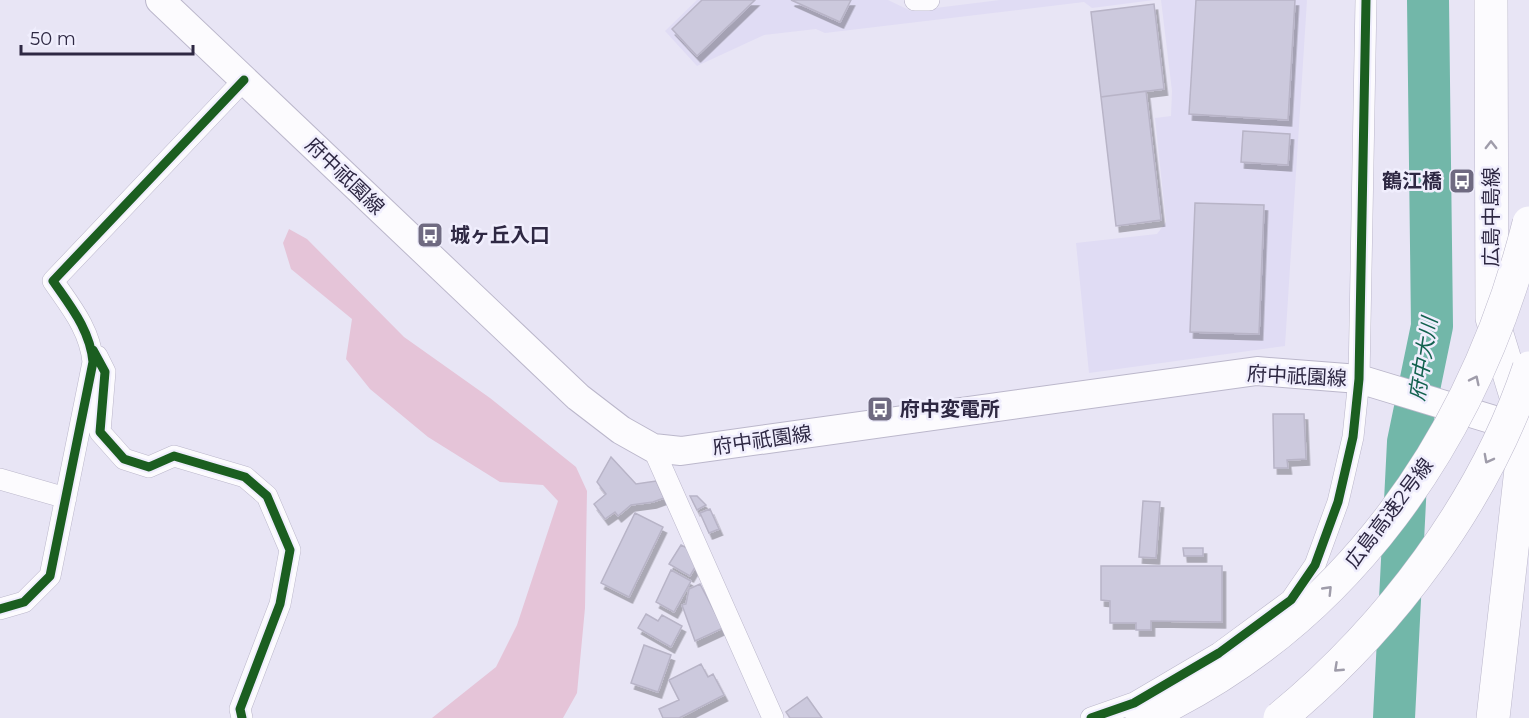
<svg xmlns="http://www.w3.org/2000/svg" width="1529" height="718" font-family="Montserrat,'Noto Sans JP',sans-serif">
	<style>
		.built { fill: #e0dcf4 }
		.green { fill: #e5c4d8 }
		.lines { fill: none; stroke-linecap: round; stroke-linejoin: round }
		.river { stroke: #72b7a9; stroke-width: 42 }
		.building { fill: #ccc9dd; stroke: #b8b4c7; stroke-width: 1.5; filter: url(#shadow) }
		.street-casing { stroke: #bbb7cb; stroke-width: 22 }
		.secondary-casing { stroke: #bbb7cb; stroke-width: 30 }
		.primary-casing { stroke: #bbb7cb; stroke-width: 34 }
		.street { stroke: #fcfbfe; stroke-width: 21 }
		.secondary { stroke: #fcfbfe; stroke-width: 28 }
		.primary { stroke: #fcfbfe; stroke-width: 33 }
		.highway-bridge-casing { stroke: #bbb7cb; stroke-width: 34; stroke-linecap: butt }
		.highway-bridge { stroke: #fcfbfe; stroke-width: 33 }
		.cycleway-casing { stroke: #f0eefd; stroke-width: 13 }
		.cycleway { stroke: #1b5e20; stroke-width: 9 }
		.oneway { stroke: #9f9caa }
		.labels { text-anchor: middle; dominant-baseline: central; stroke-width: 5; stroke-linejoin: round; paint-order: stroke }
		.street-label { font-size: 20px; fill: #2e2843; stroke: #f0eefd }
		.poi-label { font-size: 20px; font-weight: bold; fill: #2e2843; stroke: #f0eefd; text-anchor: start }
		.water-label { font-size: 21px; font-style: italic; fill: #13624f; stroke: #f0eefd }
	</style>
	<defs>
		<filter id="shadow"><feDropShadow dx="3.5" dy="6" stdDeviation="0" flood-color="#0004"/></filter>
	</defs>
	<rect width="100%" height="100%" fill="#e8e5f5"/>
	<!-- built -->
	<path class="built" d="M697,0H888L911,11L1000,0H1154L1092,8L1084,2L825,33L816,29L764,35L697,66L665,31Z
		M1161,0H1307L1285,346L1089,373L1076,243L1157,234L1166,222L1155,118L1171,116L1172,91Z"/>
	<!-- green -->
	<path class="green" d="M289,229L307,239L404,337L490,398L576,467L587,491L585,608L577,693L563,718H432L496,667L517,625L558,501L543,485L500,482L428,437L370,389L346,359L352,319L291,269L283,243Z"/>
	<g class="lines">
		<!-- river -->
		<path class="river" d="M1394,718L1408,442L1432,326L1428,0"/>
	</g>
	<!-- building -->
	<path class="building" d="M702,0H755L697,56L672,29Z
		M791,0H851L840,22Z
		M1196,0H1295L1288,120L1189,114Z
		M1154,4L1164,89L1101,97L1091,12Z
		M1146,91L1161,220L1116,226L1101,97Z
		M1243,131L1290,134L1288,165L1241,162Z
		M1195,203L1264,205L1259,334L1190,332Z
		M1273,414H1304L1306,459L1287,460L1288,468H1274Z
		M611,457L636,484L656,481L664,498L653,502L631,505L618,516L615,512L605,519L594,504L606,494L597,482Z
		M690,496H697L706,505L697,510Z
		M1143,501L1160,502L1156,558L1139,557Z
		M710,509L719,529L709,533L700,513Z
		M635,513L663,527L629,597L601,583Z
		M681,545L691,550L697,564L690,576L669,564Z
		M1183,548H1203V556H1184Z
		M1101,566H1222V622L1151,621V630H1136V623H1110V601L1101,600Z
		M671,570L691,581L674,612L656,602Z
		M700,584L723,628L695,641L682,605L686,604L689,589Z
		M646,614L658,621L662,615L682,626L671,647L638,628Z
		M644,645L671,655L658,692L631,683Z
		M701,664L708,677L713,674L724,695L679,718H663L659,709L679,700L669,680Z
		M807,697L822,718H790L786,712Z"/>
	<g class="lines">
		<!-- street casing -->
		<g class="street-casing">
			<path id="street" d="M915,0H929
				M97,356L105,372L100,432L124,459L149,467L174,456L245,477L267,496L290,550L280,604L240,709L242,718
				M653,448L773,718
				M0,479L66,498
				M0,609L24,602L50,576L93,362C90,330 71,307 53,281L244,80
				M1091,718L1134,703L1219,653L1291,600L1315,565L1338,502L1353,437L1359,379L1366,0"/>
		</g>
		<!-- secondary casing -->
		<g class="secondary-casing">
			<path id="secondary" d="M160,0L578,397L621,430L653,448L681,451L1257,371L1359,379L1527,430"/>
		</g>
		<!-- primary casing -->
		<g class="primary-casing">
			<path id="primary" d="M1491,0L1492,318L1526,429
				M1493,718L1528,407"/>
		</g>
		<!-- street -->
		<use href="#street" class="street"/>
		<!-- secondary -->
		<use href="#secondary" class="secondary"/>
		<!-- primary -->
		<use href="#primary" class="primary"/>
		<!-- highway-bridge casing -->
		<g class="highway-bridge-casing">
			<path id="highway-bridge" d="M1142,718C1347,624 1475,437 1529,223
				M1280,718C1389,628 1484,503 1529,368"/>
		</g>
		<!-- highway-bridge -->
		<use href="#highway-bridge" class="highway-bridge"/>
		<!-- cycleway casing -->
		<g class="cycleway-casing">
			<path id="cycleway" d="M93,350L105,372L100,432L124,459L149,467L174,456L245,477L267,496L290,550L280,604L240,709L242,718
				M0,609L24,602L50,576L93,362C90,330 71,307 53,281L244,80
				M1091,718L1134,703L1219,653L1291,600L1315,565L1338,502L1353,437L1359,379L1366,0"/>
		</g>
		<!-- cycleway -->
		<use href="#cycleway" class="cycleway"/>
	</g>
	<!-- one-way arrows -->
	<defs><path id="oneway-chevron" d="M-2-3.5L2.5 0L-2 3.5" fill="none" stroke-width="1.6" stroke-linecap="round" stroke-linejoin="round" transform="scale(1.5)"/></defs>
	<g class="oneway">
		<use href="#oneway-chevron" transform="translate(1491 145) rotate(-90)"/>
		<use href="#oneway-chevron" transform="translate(1475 380) rotate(-64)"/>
		<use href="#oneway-chevron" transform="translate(1488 459) rotate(118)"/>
		<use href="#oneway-chevron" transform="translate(1328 590) rotate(-46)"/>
		<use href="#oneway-chevron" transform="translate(1338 668) rotate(137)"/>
	</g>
	<!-- icons -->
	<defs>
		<g id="bus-square" transform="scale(1.35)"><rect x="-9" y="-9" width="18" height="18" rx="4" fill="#6f6a81" stroke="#f0eefd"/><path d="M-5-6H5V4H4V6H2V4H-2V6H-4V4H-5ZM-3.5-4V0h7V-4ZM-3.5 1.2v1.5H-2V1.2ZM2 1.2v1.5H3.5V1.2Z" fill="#fff"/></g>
	</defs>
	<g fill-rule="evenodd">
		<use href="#bus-square" x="1462" y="181"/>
		<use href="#bus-square" x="430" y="235"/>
		<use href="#bus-square" x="880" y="409"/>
	</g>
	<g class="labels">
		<!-- street labels -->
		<g class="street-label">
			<text transform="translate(345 176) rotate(44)">府中祇園線</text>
			<text transform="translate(1491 217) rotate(-90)">広島中島線</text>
			<text transform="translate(1297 376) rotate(3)">府中祇園線</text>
			<text transform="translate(762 440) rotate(-8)">府中祇園線</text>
			<text transform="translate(1389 513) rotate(-53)">広島高速2号線</text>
		</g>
		<!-- poi labels -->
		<g class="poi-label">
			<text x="1442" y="181" text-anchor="end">鶴江橋</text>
			<text x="450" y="235">城ヶ丘入口</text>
			<text x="900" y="409">府中変電所</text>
		</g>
		<!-- water labels -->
		<g class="water-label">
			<text transform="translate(1423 359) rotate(-81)">府中大川</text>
		</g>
	</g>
	<!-- scale -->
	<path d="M21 45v9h172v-9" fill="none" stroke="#2e2843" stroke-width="3"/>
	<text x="30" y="45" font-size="18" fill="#2e2843" stroke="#f0eefd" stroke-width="4.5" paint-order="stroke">50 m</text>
</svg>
